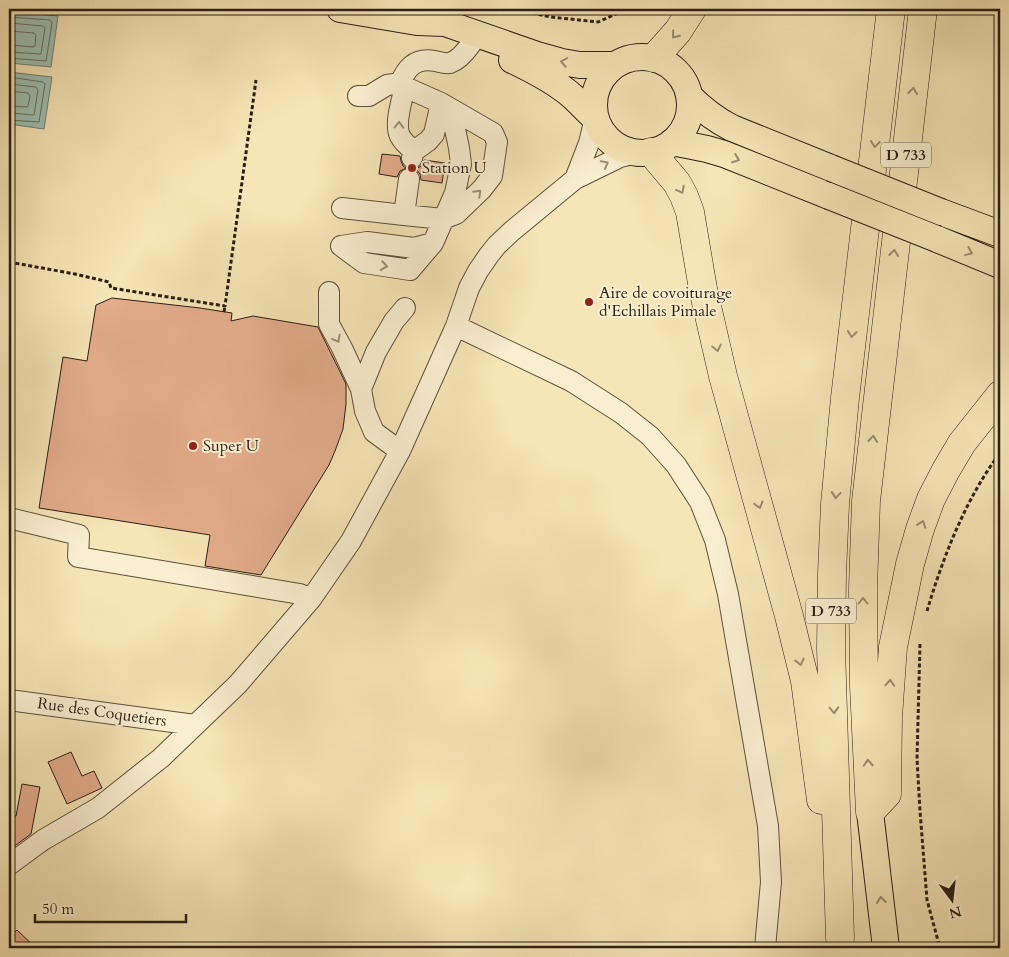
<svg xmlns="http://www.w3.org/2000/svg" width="1009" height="957" font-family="Cardo,serif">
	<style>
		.water { fill: #9dbfb2; stroke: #6f7f72 }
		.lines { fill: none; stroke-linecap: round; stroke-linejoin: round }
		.shore { stroke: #646f62; stroke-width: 1 }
		.building { fill: #e3ac8b; stroke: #2b1f13 }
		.minor-casing { stroke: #5e503c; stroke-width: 22 }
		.major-casing { stroke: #2b1f13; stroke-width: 28 }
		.highway-casing { stroke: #2b1f13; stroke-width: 29 }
		.path { stroke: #2b1f13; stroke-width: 3; stroke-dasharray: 4 2.5; stroke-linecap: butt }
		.minor { stroke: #f9eed0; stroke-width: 20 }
		.major { stroke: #f6e5b6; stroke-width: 26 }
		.highway { stroke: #f6e5b6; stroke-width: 28 }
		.major-bridge-casing { stroke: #2b1f13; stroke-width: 28; stroke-linecap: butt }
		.major-bridge { stroke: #f6e5b6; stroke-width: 26 }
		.oneway { stroke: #9b8c6d }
		.oneway2 { stroke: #9c917b }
		.poi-dot { fill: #8f2418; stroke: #f9eed0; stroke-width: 2 }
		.labels { text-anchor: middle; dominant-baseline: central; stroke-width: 4; stroke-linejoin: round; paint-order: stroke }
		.shield { fill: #f9eed0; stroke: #695d4c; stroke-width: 1 }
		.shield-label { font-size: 15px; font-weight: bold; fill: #2b1f13 }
		.poi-label { font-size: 16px; fill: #2b1f13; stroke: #f9eed0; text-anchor: start }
		.street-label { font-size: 16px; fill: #2b1f13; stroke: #f9eed0 }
	</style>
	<rect width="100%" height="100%" fill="#f6e5b6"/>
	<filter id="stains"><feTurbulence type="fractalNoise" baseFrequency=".004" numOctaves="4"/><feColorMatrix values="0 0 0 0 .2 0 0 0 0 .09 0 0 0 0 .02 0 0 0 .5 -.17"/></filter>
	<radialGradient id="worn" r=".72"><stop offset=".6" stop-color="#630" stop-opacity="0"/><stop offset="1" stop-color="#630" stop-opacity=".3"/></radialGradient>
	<!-- water -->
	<path class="water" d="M9,12L58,16L51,67L9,63Z
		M9,72L52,77L44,129L9,124Z"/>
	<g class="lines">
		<!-- shore -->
		<path class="shore" d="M9,17L50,20L52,23L46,61L9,58
			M9,23L43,26L45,28L41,54L9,52
			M9,31L34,33L36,35L35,45L34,47L9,45
			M9,77L43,82L45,84L39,122L9,120
			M9,84L36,87L38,90L34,115L9,113
			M9,91L28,93L30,96L28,106L27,107L9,106"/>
	</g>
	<!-- building -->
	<path class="building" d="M382,154L400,156L401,161L403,166L406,168L400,171L397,177L379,174Z
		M424,160L445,163L442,183L421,180L420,174L416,169L421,166Z
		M112,298L200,308L232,313L231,321L253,316L318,327L346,384V404L343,429L335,451L329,465L261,575L205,566L210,535L39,508L63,357L87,361L96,305Z
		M71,752L82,776L94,771L102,788L67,804L48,762Z
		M22,784L40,787L31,834L9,850V815L16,816Z
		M17,930L36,948H9V938Z"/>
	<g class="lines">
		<!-- minor casing -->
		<g class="minor-casing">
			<path id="minor" d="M399,85C406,69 414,57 435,61C440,62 445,64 450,63C459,60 466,51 471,44
				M405,87C402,100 394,124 400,136C403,142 409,147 414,151L412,158
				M358,96H369L387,85L394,84L405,87L441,103L493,133L497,142L492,176L482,189L456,214L443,219L404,215
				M414,151L428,141L434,134L441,103
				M575,179L589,143L595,118
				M342,208L404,215L409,179
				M341,246L364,263L410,270L433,243L455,193L461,164L459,148L455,129L441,103
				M341,246L367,242L414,248L433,243
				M329,292V324L342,348L361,389L365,411L374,432L400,451
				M456,326L571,381L621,413L650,436L676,465L700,502L715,540L728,594L768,826L771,882L765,948
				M361,389L376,352L394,321L405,308
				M9,518L79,535L78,557L300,594L311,599
				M9,700L195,725
				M9,865L43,840L98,808L161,758L238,684L311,599L351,541L400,451L456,326L469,288L478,271L489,255L497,245L512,231L575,179L620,157L637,153"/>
		</g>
		<!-- major casing -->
		<g class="major-casing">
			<path id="major" d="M340,9L417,22L445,23L537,55L562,62L580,65H613
				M594 105a48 48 0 1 1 96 0a48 48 0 1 1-96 0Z
				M512,60C533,70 555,81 572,96C580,103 587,111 595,118
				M690,97C702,109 716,120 732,128L831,168
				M672,142L707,149L724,154L829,196
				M941,212L1000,234
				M937,239L1000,265
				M870,812L886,948"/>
		</g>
		<!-- highway casing -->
		<g class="highway-casing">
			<path id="highway" d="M654,58L678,31L692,9
				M651,152L677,183L684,196L690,212L703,289L723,376L789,616L805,681L821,800
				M873,809L887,794L888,717L893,647L910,564L920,529L931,499L946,470L962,443L1000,395
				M870,812L864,686L863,588L866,501L923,9
				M840,938L831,648L832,574L835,504L845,398L891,9"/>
		</g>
		<!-- path -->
		<path class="path" d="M513,9L551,17L598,22L627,9
			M9,262L75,274L109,282L111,288L225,306L256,80
			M224,312L225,306
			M927,611C943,557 966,498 1000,453
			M920,644L917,759L920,811L927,900L940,948"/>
		<!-- minor -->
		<use href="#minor" class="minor"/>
		<!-- major -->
		<use href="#major" class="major"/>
		<!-- highway -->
		<use href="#highway" class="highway"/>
		<!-- major-bridge casing -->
		<g class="major-bridge-casing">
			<path id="major-bridge" d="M831,168L941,212
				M829,196L937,239"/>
		</g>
		<!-- major-bridge -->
		<use href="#major-bridge" class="major-bridge"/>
	</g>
	<!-- one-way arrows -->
	<defs><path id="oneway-chevron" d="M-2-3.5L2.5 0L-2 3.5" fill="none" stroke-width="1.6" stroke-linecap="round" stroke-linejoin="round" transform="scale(1.25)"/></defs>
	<g class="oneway">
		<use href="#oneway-chevron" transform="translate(675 35) rotate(129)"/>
		<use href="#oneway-chevron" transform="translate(564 62) rotate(-169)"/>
		<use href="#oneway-chevron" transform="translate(913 91) rotate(-83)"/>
		<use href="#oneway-chevron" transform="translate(875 144) rotate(97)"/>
		<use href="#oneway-chevron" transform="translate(736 159) rotate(21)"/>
		<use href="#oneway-chevron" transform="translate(681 190) rotate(62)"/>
		<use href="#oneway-chevron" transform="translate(969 252) rotate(22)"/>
		<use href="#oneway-chevron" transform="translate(894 253) rotate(-83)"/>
		<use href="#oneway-chevron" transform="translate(852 334) rotate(97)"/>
		<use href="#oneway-chevron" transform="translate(717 348) rotate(77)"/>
		<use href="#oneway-chevron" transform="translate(873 439) rotate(-84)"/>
		<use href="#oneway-chevron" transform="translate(836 495) rotate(95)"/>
		<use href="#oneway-chevron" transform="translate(759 505) rotate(74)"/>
		<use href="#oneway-chevron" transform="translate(922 524) rotate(-71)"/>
		<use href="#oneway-chevron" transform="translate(863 601) rotate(-90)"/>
		<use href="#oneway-chevron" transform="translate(800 662) rotate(77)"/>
		<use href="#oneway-chevron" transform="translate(890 683) rotate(-87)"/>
		<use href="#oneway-chevron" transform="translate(834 710) rotate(88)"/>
		<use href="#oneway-chevron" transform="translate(868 763) rotate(-93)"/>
		<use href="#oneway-chevron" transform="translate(881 900) rotate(-97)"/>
	</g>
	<g class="oneway2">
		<use href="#oneway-chevron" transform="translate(399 125) rotate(-89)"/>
		<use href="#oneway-chevron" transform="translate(605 164) rotate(-28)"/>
		<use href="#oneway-chevron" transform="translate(478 193) rotate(-45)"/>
		<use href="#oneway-chevron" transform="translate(384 266) rotate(9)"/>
		<use href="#oneway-chevron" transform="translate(337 339) rotate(61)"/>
	</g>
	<!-- markers -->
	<g class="poi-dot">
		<circle cx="412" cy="168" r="5"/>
		<circle cx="589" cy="302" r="5"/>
		<circle cx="193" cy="446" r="5"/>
	</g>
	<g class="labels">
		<!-- shield labels -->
		<g class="shield">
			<rect x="881" y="142.5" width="50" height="25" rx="4"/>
			<rect x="806" y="598.5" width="50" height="25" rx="4"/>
		</g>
		<g class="shield-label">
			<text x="906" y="155">D 733</text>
			<text x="831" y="611">D 733</text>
		</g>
		<!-- poi labels -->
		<g class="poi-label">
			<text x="422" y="168">Station U</text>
			<text x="599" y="293">Aire de covoiturage<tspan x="599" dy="18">d'Echillais Pimale</tspan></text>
			<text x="203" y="446">Super U</text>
		</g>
		<!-- street labels -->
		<g class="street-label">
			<text transform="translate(102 712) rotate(8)">Rue des Coquetiers</text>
		</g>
	</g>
	<!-- margin -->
	<rect width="1009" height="957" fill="none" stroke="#f6e5b6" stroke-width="30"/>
	<rect x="10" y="10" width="989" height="937" fill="none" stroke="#2b1f13" stroke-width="2.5"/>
	<rect x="15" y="15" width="979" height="927" fill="none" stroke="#2b1f13"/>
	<!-- north arrow -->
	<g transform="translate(952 900) rotate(165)" stroke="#f9eed0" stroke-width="4" paint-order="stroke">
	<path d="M0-4L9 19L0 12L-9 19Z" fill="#2b1f13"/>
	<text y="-8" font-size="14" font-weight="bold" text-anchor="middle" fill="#2b1f13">N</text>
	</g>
	<!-- scale -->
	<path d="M35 914v8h151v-8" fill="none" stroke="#2b1f13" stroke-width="2.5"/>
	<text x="42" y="914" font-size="15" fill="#2b1f13" stroke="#f9eed0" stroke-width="4" paint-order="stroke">50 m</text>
	<rect width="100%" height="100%" filter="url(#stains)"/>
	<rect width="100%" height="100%" fill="url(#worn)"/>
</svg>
